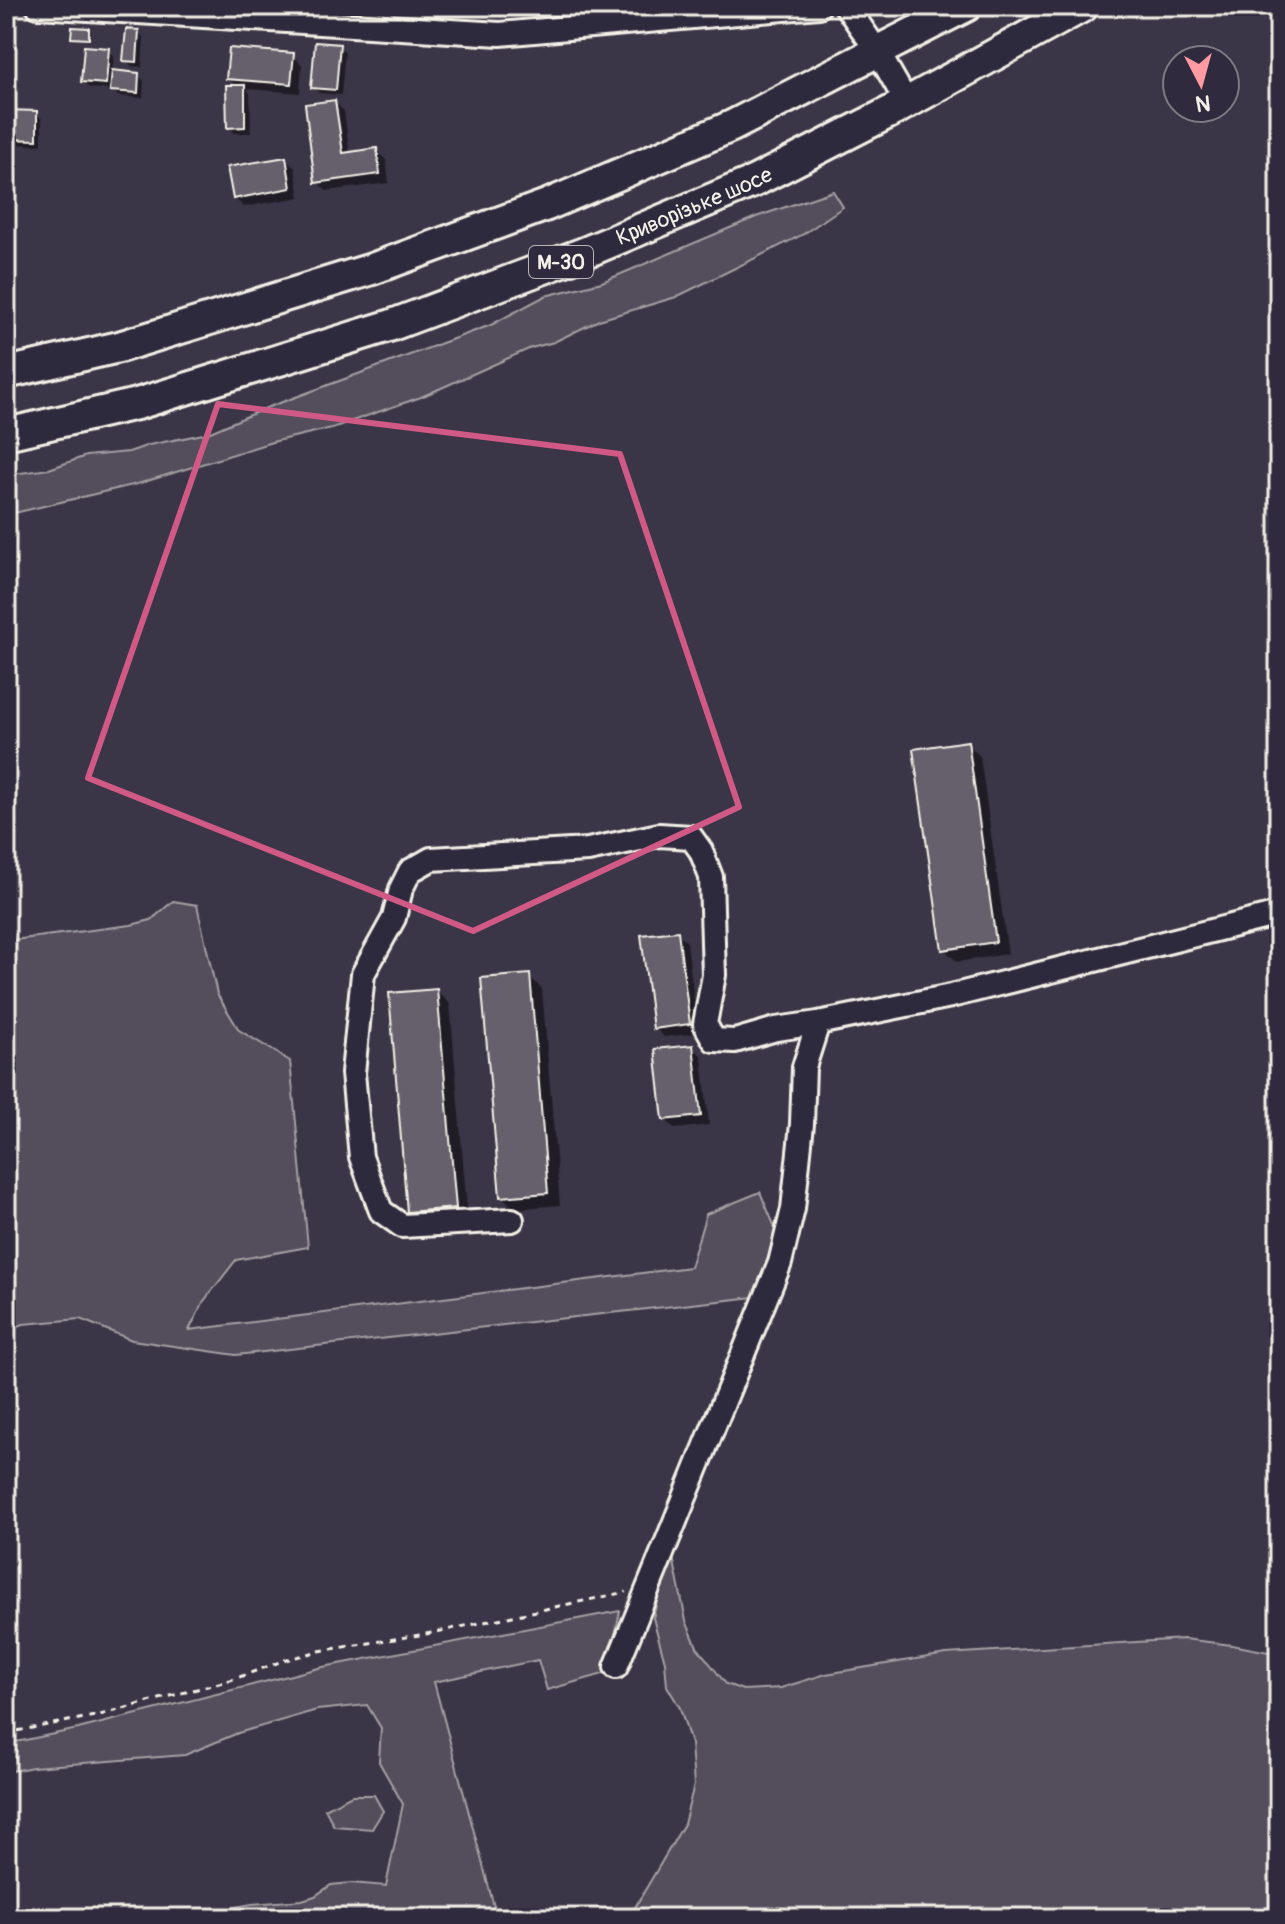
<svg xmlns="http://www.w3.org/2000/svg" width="1285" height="1924" font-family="Pangolin,sans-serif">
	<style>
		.green { fill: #534e5c; stroke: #a4a0a2; stroke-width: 2 }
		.shadow { fill: #0007 }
		.building { fill: #65616c; stroke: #f4f1e8; stroke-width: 2 }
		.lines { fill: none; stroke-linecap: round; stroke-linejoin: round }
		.minor-casing { stroke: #f4f1e8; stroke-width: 28 }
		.highway-casing { stroke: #f4f1e8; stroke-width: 36 }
		.path { stroke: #f4f1e8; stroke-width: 3; stroke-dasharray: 6 6; stroke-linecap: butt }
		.minor { stroke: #2f2a3d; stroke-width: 22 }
		.highway { stroke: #2f2a3d; stroke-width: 30 }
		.marked { fill: none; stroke: #d15985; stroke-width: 6; stroke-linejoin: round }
		.labels { text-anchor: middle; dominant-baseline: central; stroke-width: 6; stroke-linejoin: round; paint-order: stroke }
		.shield { fill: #2f2a3d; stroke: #b9b5b5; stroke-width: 2 }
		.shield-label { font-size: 20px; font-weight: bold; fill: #f4f1e8 }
		.street-label { font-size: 22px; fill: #f4f1e8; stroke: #2f2a3d }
	</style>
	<rect width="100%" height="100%" fill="#3b3647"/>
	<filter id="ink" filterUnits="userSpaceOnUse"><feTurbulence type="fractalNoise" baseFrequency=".0125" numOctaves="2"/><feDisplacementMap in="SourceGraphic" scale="16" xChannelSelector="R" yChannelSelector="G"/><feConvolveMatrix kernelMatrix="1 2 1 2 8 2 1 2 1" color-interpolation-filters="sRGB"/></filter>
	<g filter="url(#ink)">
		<!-- green -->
		<path class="green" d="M833,191L843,207L802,235L676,297L599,320L554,342L531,348L421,397L332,428L272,442L141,483L6,515V475L49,469L86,456L129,452L149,445L208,433L266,408L491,325L545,296L602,282L756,217Z
			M173,901L197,905L217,994L239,1030L290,1061L308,1247L236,1260L204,1301L189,1330L690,1267L706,1214L760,1192L777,1232L754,1297L236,1355L132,1340L80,1319L23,1324L6,1333V941L131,925L151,920Z
			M673,1557L686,1621L697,1647L726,1684L743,1690L781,1688L826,1674L946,1654L1184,1639L1232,1645L1279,1654V1918H625L631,1914L684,1824L694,1785L691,1744L680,1708L667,1686L665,1662L653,1618L662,1580Z
			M620,1611L607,1673L547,1690L538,1660L434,1682L497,1918H155L204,1913L252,1904L302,1900L315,1896L331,1885L351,1883L386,1886L403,1804L379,1762L381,1728L367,1705L317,1710L238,1733L185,1755L33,1767L6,1772V1744L78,1729L323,1667Z
			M352,1795H374L383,1811L372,1829L334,1826L325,1809Z"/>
		<!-- shadow -->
		<path class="shadow" d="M89,30L91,32L90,41L73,37Z
			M138,32L144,38L142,67L132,66L126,60Z
			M339,46L345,52L341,95L319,93L313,87Z
			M108,50L114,56L112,72L138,75L144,81L143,98L118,96L112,90L89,88L83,82Z
			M293,55L302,65L300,93L246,89L250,93L251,133H235L229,127L237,87L229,79Z
			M334,102L344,111L350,154L376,150L386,160L389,183L327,191L317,182Z
			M6,112L36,113L42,119V145L8,144Z
			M285,159L295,168L300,197L244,207L234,198Z
			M967,743L980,756L1008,954L957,962L944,949Z
			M677,933L687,942L698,1033L664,1037L655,1028Z
			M529,976L542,989L560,1205L514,1209L502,1196Z
			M437,991L450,1004L468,1221L422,1224L409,1211Z
			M692,1047L702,1056L709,1125L675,1129L665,1119Z"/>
		<!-- building -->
		<path class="building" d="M72,27L89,28V39L71,38Z
			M126,29L139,30L137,62L123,61Z
			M315,42L340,44L336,90L311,88Z
			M84,46L109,48L106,84L81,82Z
			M229,48L294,53L291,84L226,79Z
			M112,70L139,73L138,93L110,91Z
			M226,85H245V127L227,128Z
			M335,100L343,153L377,148L380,174L315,183L305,104Z
			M6,110L37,111V140L6,139Z
			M286,157L291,188L233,199L227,167Z
			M968,741L996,942L942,950L913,749Z
			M678,931L690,1024L653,1029L641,935Z
			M530,974L548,1193L500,1197L481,978Z
			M437,989L456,1208L407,1212L389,993Z
			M693,1045L701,1116L663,1120L655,1049Z"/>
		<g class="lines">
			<!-- minor casing -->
			<g class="minor-casing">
				<path id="minor" d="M38,6L500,34L819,6
					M846,6L878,52L907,103
					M512,1220L402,1226L381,1211L361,1157L353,1073L363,974L394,918L401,889L410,871L431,859L588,850L659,835L691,837L701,851L711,877L714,975L705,1024L714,1040L735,1041L776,1029L818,1023L951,996L1279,914
					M616,1667L780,1263L793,1209L802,1124L804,1067L818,1023"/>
			</g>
			<!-- highway casing -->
			<g class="highway-casing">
				<g id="highway">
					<path d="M6,373L119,347L372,269L547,205L732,126L966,6"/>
					<path id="s1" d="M6,434L137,404L392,325L584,253L755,181L892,111L1083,6"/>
				</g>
			</g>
			<!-- path -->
			<path class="path" d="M6,1733L100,1715L234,1679L285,1660L319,1651L432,1633L626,1592"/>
			<!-- minor -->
			<use href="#minor" class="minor"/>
			<!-- highway -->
			<use href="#highway" class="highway"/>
		</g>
	</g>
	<!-- marked area -->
	<path class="marked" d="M218,404L620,454L739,807L473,931L88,778Z"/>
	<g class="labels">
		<!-- shield labels -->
		<rect class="shield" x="529" y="246" width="64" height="32" rx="6"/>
		<g class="shield-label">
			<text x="561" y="262">М-30</text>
		</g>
		<!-- street labels -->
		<g class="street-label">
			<text stroke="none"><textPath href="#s1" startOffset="726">Криворізьке шосе</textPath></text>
		</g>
	</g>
	<!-- margin -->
	<rect width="1285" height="1924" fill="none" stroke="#2f2a3d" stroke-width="32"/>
	<rect x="16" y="16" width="1253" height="1892" fill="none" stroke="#f4f1e8" stroke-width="3" filter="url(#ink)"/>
	<!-- north arrow -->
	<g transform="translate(1201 84) rotate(174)"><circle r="38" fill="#2f2a3d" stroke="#7e7a81" stroke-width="2"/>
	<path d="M0-6L14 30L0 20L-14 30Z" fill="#ff9aa2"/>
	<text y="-12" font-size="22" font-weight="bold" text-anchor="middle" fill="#f4f1e8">N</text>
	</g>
</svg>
